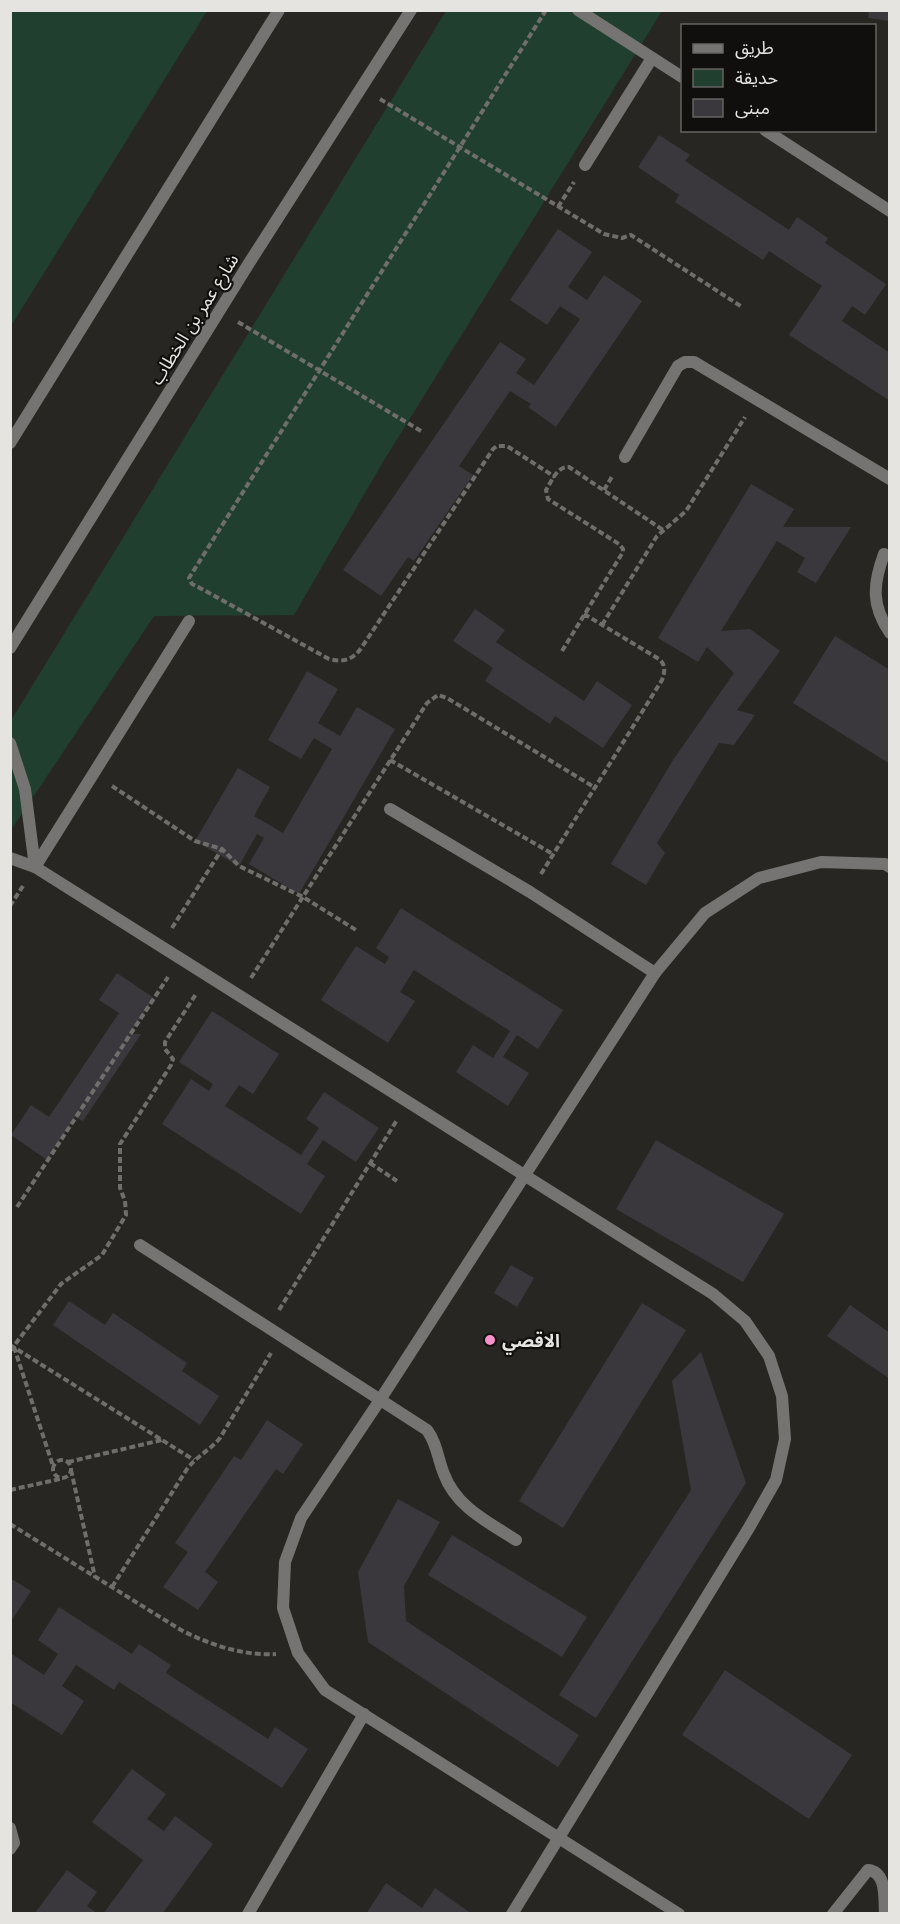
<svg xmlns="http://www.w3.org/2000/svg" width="900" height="1924" font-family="Lora,'Noto Sans Arabic',serif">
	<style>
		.green { fill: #213f2f }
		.building { fill: #3a383c }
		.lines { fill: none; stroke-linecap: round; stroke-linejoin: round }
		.path { stroke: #706e6b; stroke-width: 4; stroke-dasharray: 6 3; stroke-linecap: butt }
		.service { stroke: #757472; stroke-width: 12 }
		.minor { stroke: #757472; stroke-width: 12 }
		.tertiary { stroke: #757472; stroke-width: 12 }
		.poi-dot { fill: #f890cb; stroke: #100f0d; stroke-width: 2 }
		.labels { text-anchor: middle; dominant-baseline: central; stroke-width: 4.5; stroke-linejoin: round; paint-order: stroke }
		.street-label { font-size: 18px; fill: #e5e4e1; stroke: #100f0d }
		.poi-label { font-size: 18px; font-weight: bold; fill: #e5e4e1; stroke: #100f0d; text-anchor: start }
	</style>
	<rect width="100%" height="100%" fill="#282622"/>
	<!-- green -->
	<path class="green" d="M11,10L207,11L11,326L10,11Z
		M446,11H662L383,462L294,615L154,616L11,830L10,722Z"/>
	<!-- building -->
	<path class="building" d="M869,10H890V21L868,18Z
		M659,135L690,155L685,161L789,230L797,217L828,238L825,243L886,284L865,315L852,306L842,321L890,353V401L789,335L822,286L769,251L763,260L675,202L679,195L638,167Z
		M558,229L592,252L568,287L587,300L604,275L642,301L556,427L528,407L531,404L510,391L459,466L473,475L414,561L408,557L381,596L343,570L500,342L526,359L516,373L534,385L580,319L560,306L547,325L510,300Z
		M751,484L794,509L783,527H851L816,583L797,572L805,558L777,541L721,631L750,629L780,651L737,710L755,715L734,745L719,743L657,843L665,853L646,885L611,864L673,760L734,673L707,647L698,662L658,638Z
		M475,609L505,630L496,642L584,701L597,681L632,705L603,748L555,716L550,724L485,681L493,668L453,641Z
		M835,636L890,670V764L793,703Z
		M307,671L338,689L318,723L340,736L357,707L395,729L299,894L249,864L264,838L257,834L239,866L195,841L238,768L270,787L254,816L283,833L332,749L314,738L301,759L268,740Z
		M401,908L563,1010L538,1049L517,1035L503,1057L529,1073L508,1106L456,1072L473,1045L493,1058L510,1031L414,970L400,992L415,1001L388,1043L321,1000L356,946L385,964L389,957L376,948Z
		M117,973L154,998L130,1034H141L83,1121L75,1117L47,1160L11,1135L31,1105L49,1117L119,1013L99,1000Z
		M212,1011L279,1054L253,1094L239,1085L225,1106L301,1155L319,1128L306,1119L324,1092L379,1128L356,1162L323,1140L307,1164L325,1176L301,1214L162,1124L191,1079L209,1091L213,1084L179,1062Z
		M656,1140L784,1214L743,1282L616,1209Z
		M511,1265L534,1278L517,1307L494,1293Z
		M69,1301L105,1325L113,1313L187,1363L182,1371L219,1396L200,1425L53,1325Z
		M642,1303L686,1330L563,1528L519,1501Z
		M850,1305L890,1333V1379L827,1336Z
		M701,1352L746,1483L596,1718L559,1695L691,1490L672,1381Z
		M267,1420L303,1444L283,1474L276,1469L205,1572L218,1582L198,1610L163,1587L188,1552L175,1543L234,1456L241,1460Z
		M398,1499L440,1522L404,1586L406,1621L579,1735L558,1767L368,1642L358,1572Z
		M452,1535L587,1617L562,1657L428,1575Z
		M10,1578L31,1591L10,1623Z
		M59,1607L132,1654L139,1644L171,1665L166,1673L268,1739L275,1727L308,1749L282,1788L119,1682L114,1690L76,1665L62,1686L84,1701L62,1735L10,1702V1653L44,1675L58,1654L38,1640Z
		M725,1670L852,1755L809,1819L682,1735Z
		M132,1769L166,1794L147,1819L164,1831L175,1816L213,1844L162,1914H103L143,1860L92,1822Z
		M67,1870L97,1892L87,1906L98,1914H34Z
		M386,1883L422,1908L435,1888L472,1914H366Z"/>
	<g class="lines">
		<!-- path -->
		<path class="path" d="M546,10L189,578L192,584L200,588L329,659C344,663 354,659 362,647L493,449L497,446H507L555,477
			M380,99L604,234L622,238L631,235L742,307
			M558,207L574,182
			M238,322L421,431
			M604,490L613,475
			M602,625L657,536L686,511L745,417
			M562,651L623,552V549L619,544L548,499L546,490C552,481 557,466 569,467L663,530
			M390,760L553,854
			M112,786L195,841L222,849L239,866L303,897L356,930
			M541,874L662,680C665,671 666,665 659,659L584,614
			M10,906L23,886
			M172,928L222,849
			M251,978L427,703L438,695L447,698L594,787
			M370,1163L397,1181
			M17,1207L168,977
			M279,1310L397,1120
			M10,1345L194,1460
			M14,1347L53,1466
			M10,1351L61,1284L102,1255L126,1215L125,1201L120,1188V1144L171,1065L173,1059L165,1049V1042L196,994
			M53 1469a9 9 0 1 1 18 0a9 9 0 1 1-18 0Z
			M68,1462L162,1440
			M71,1470L95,1577
			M10,1490L60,1479
			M10,1524L181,1630C210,1645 244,1656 276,1654
			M112,1587L187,1469C197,1456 210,1450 220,1438L271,1353"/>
		<!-- service -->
		<path class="service" d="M585,165L652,58
			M625,457L678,366L685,362H694L890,479
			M390,809L530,892L655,973
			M35,867L189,621
			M140,1245L427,1430C437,1443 438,1460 444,1474C456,1507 488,1522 516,1540
			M10,1828L14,1843L10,1849
			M248,1914L364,1714
			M833,1914L868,1870C887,1872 884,1898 885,1914"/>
		<!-- minor -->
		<path class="minor" d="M578,10L682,77
			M765,130L890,211
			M884,554C873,584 871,605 890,633
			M10,743L25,789L35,867
			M10,858L35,867L713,1294L745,1321L769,1356L782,1396L785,1439L776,1480L750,1526L512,1914
			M679,1914L325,1690L298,1653L283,1608L285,1562L301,1518L380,1400L655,973L705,913L759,878L821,862L885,864L890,867"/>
		<!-- tertiary -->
		<path class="tertiary" d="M10,443L279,10
			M10,648L251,260L411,10"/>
	</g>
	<!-- markers -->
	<circle class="poi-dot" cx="490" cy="1340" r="6"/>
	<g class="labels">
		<!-- street labels -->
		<g class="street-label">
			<text transform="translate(194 319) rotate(-58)">شارع عمر بن الخطاب</text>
		</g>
		<!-- poi labels -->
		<g class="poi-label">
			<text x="502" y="1340">الاقصي</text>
		</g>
	</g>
	<!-- border -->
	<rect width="900" height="1924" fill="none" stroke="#e5e4e1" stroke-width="24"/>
	<!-- legend -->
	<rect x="681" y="24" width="195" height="108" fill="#100f0d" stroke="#656462" stroke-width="1.5"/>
	<rect x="693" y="44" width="30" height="9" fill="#757472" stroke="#656462" stroke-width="1.5"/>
	<text x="735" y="54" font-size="18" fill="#e5e4e1">طريق</text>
	<rect x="693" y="69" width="30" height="18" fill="#213f2f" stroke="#656462" stroke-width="1.5"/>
	<text x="735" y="84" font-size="18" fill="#e5e4e1">حديقة</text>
	<rect x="693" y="99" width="30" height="18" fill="#3a383c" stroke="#656462" stroke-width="1.5"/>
	<text x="735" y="114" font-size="18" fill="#e5e4e1">مبنى</text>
</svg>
